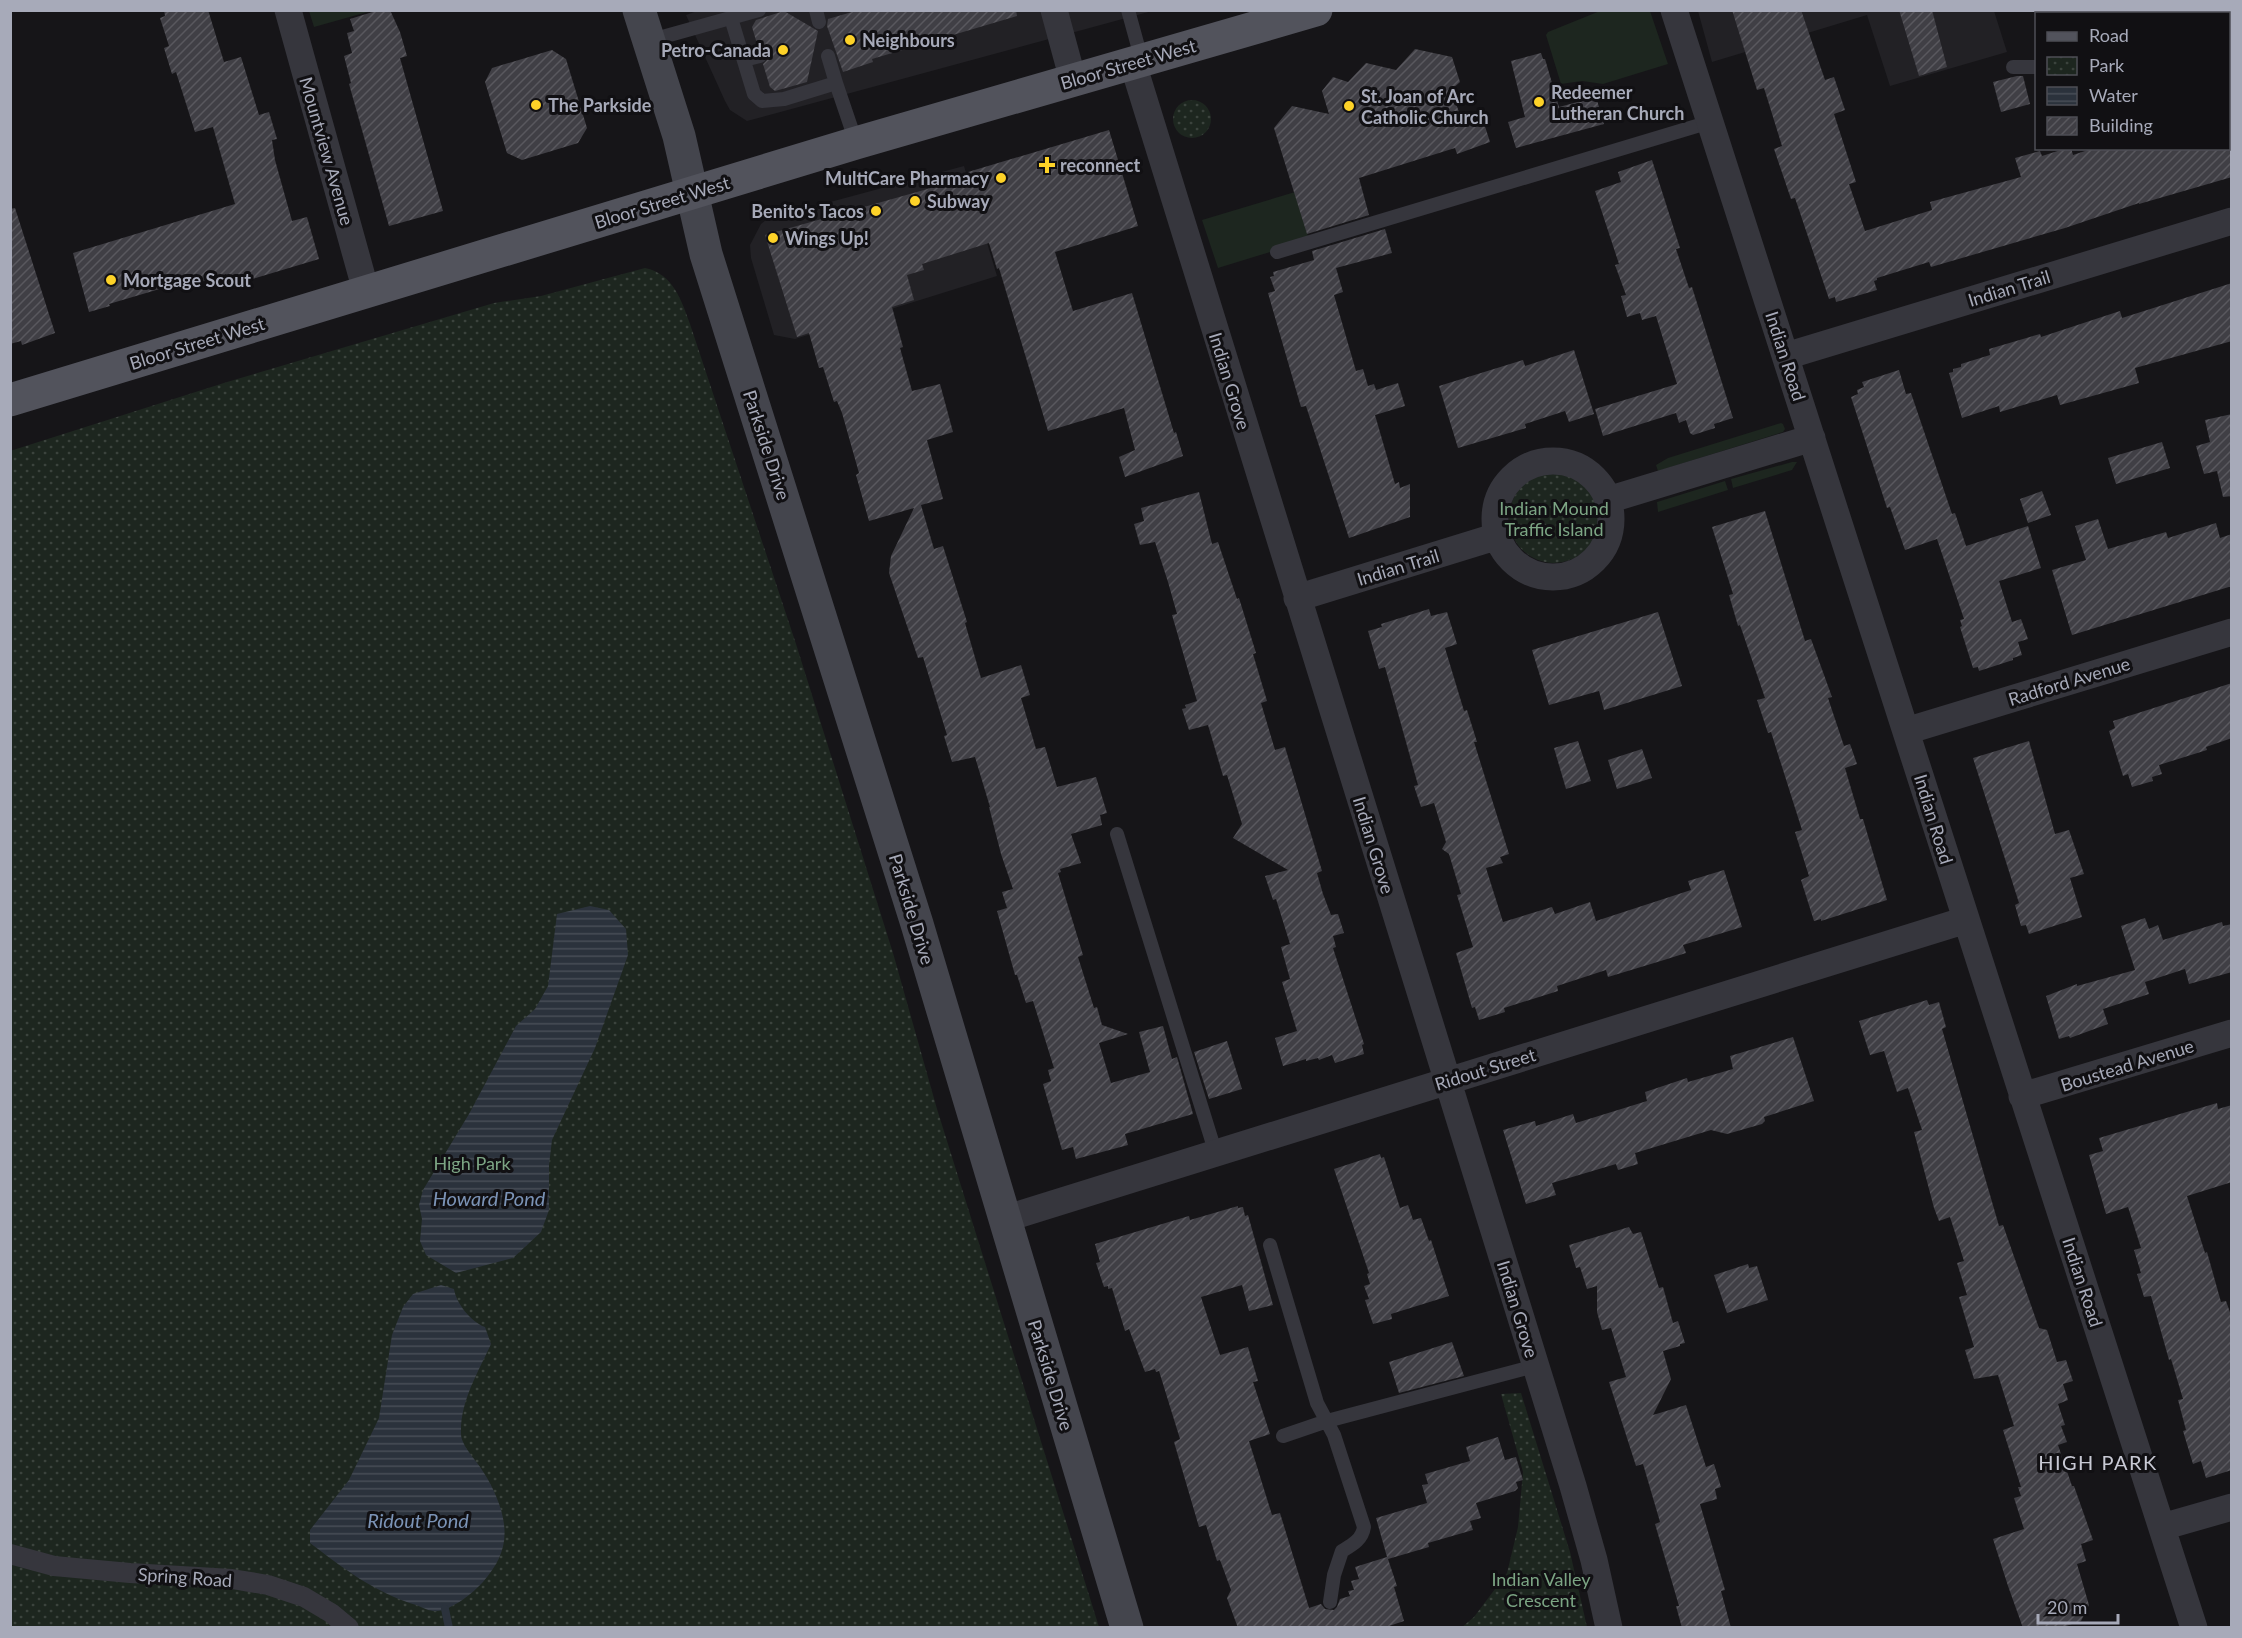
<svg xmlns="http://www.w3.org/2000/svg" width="2242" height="1638" font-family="Lato,sans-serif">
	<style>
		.built { fill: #222125 }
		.grass { fill: #1d261f }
		.park { fill: url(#park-dots) }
		.water { fill: url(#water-rules) }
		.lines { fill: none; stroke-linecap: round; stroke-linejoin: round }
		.stream { stroke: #2b323c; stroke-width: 8 }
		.building { fill: url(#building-hatch) }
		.service { stroke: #36363d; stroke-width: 14 }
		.pedestrian { stroke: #36363d; stroke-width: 20 }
		.minor { stroke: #36363d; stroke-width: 27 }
		.secondary { stroke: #44454d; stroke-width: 33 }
		.primary { stroke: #52535c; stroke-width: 33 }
		.poi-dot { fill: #fdd228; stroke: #111013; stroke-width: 2 }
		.labels { text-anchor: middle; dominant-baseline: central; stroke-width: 6; stroke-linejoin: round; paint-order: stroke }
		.poi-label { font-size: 18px; font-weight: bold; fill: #a7aab9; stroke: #111013; text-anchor: start }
		.street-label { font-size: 18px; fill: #a7aab9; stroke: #111013 }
		.park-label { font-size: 18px; fill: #7ca584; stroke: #111013 }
		.water-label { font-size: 20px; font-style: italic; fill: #7b93b6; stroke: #111013 }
		.neighbourhood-label { font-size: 20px; letter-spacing: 1.5px; fill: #c8c9d4; stroke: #111013 }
	</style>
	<defs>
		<pattern id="park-dots" width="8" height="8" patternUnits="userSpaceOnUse" patternTransform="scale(1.5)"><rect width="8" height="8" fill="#1d261f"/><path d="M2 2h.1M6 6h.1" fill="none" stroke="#3b433d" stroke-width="1.8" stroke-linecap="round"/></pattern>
		<pattern id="water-rules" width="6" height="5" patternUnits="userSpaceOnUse" patternTransform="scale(1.5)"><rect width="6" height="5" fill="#2b323c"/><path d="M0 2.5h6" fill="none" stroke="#474d56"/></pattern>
		<pattern id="building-hatch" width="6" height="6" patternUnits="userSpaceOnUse" patternTransform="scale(1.5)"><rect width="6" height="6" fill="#403f45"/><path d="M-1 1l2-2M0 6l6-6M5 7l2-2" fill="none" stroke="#59585e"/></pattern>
	</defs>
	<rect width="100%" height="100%" fill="#161518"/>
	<!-- built -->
	<path class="built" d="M700,10L1152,11L747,121L730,110L725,101L686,15Z
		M1698,11H1994L2007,52L1890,86L1867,15L1712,62Z
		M964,166L997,276L795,339L774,335L751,258L750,245L761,224L767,219Z"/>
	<!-- grass -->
	<path class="grass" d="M309,11V10L371,11L314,27Z
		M1600,11H1650L1668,64L1603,84L1582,81L1561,84L1546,35L1548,32Z
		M1295,192L1309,240L1218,268L1202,220Z
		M1781,423L1783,424L1785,429L1783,432L1658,471L1656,465L1668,458Z
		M1792,462H1797L1792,470L1733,488L1731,479Z
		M1725,481L1728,490L1658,512L1657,502Z"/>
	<!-- park -->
	<path class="park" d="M1173 119a19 19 0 1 1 38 0a19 19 0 1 1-38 0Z
		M645,268C673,274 681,299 690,324L796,644L893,953L937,1109L1099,1627H11L10,451L227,382L494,303L541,296Z
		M1509 518a45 45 0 1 1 90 0a45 45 0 1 1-90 0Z
		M1521,1393L1570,1552L1587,1627L1461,1628L1474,1617L1507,1573L1518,1527L1523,1472L1501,1394Z"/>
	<!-- water -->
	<path class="water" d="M590,906L609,910L626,929L628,955L595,1048L552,1140L549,1165V1210L541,1232L513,1258L456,1273L426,1255L420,1241L422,1219L419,1205L423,1190L469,1114L516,1026L535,1009L548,986L557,914Z
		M441,1285L454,1289C456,1303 471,1322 485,1327L491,1344C478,1373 460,1401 461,1434C461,1446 478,1462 484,1473C493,1487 502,1507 504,1524C507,1548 498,1564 483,1582C473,1593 453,1609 438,1611C431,1612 423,1608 416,1605C374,1592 344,1569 310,1543V1530L349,1480L379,1418L392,1335L403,1307L413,1294Z"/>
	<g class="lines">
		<!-- stream -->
		<path class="stream" d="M445,1609L449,1628"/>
	</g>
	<!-- building -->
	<path class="building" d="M164,10H208L224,62L241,57L259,115L269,112L277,139L272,140L275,160L292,221L307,217L319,259L229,286L226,274L191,285L190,280L109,304L110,306L89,312L73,253L235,204L213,127L195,132L176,72L172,74L164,48L169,46L160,18L165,16Z
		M379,10H390L400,32L407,56L400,58L443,211L389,226L349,84L351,83L344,56L352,53L347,33L354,31L350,19Z
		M859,10H1016L1017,16L872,59L873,62L843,72L827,26L828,19Z
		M1732,10H1801L1825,80L1834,77L1845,110L1834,114L1856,182L1849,184L1865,231L1932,210L1930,202L2021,177L2015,158L2040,151L2042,156L2067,148H2071L2073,155L2094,148H2232V177L2139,204V203L2065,228L1931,267L1929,262L1877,278V280L1874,281L1877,290L1836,302L1835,297L1829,299L1795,198L1791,199L1774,149L1782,146L1764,88L1757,90Z
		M1899,10H1932L1947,67L1919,76Z
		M784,11L818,31L807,82L775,91L770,87L763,64L768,59L769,53L763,48L758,47L752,27L756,20Z
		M1415,49L1452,57L1460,82L1451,90L1463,123L1482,117L1490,142L1457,154L1455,148L1359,178L1369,215L1307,234L1274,128L1292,106L1329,114L1322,91L1333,77L1348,82L1366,63L1396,70Z
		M552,50L566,59L587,128L578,143L522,160L507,153L485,82L492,68Z
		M1541,53L1543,59H1545L1559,107L1596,97L1604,124L1516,148L1508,122L1525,117L1511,61Z
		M2017,76H2023L2030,104L2001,112L1993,82Z
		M1109,130L1138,226L1055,252L1073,311L1132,293L1174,433L1176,432L1183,456L1125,477L1119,457L1135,450L1124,408L1048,431L999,268L997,269L989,243L922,264L924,270L907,275L914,300L892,307L903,347L900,348L912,391L940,384L953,432L927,440L943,499L921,505L934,549L943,546L967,622L965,623L981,678L1021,665L1030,695L1021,698L1036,749L1045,747L1057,787L1096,777L1107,813L1100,815L1102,825L1071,834L1081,863L1060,869L1061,872L1058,873L1083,955L1078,957L1094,1008L1097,1007L1102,1025L1128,1034L1099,1043L1111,1083L1150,1072L1139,1032L1163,1026L1172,1059L1177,1057L1193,1114L1125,1134L1128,1145L1076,1159L1073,1147L1062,1150L1043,1084L1051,1081L1048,1070L1054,1068L1033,1001L1026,1003L1017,975H1015L997,911L1007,908L1002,892L1013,889L1001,854L989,807H990L975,757L952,762L944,736L947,735L923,657L918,658L889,573L891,556L914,508L869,521L856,475L859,473L842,413L837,401L834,402L823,367L819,368L809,333L797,337L765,235L924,190L969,176L968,172Z
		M1652,160L1680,248L1676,249L1689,288L1692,287L1733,418L1714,424L1715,428L1693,435L1690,433L1686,420L1679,423L1676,413L1603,436L1595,409L1677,384L1656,316L1642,320L1640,313L1627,317L1621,296L1626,295L1615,265L1619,264L1595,191L1621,182L1618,172Z
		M15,208L55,333L22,345L21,341L10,344V209Z
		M1385,229L1392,253L1336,268L1343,292L1334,295L1356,371L1363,369L1368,386L1374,384L1376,390L1398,383L1405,406L1375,415L1395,484L1399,482L1400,488L1410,484V517L1349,538L1306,406L1301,407L1268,293L1275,291L1270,277L1274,276L1273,272L1314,260L1312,251Z
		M2232,283V341L2135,368L2139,383L2060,405L2057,395L2000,412L1999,406L1962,418L1949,373L1953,372V369L1961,367V364L1990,355L1989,349L2040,334L2041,337L2120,311L2122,318Z
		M1574,350L1594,414L1569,422L1565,411L1525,424L1526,428L1458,448L1439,386L1523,360L1525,366Z
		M1899,370L1906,394L1911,393L1952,514L1955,513L1966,546L2028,526L2041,568L1999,581L2012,622L2021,619L2028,639L2018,642L2022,655L2013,658V660L1979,671L1978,667L1973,668L1960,627L1962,626L1960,620L1964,619L1937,539L1905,550L1890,507L1887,508L1851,397L1858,394L1857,390L1864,387L1862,382Z
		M2232,414V496L2223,497L2217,471L2204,474L2196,446L2210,442L2205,420Z
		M2162,442L2170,468L2116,484L2108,458Z
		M2042,491L2051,515L2028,523L2020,499Z
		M1199,492L1212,544L1218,542L1237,599L1239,598L1256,653L1253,654L1267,701L1261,703L1275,750L1285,747L1322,871L1317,873L1323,894L1331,915L1338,914L1344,933L1333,936L1336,947L1333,948L1364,1044L1362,1045L1364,1054L1335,1063L1332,1055L1319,1060L1318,1058L1306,1061V1059L1283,1066L1275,1038L1297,1031L1282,982L1290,979L1281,947L1290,944L1276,899L1273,900L1265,876L1288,870L1233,838L1242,824L1227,775L1223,776L1208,725L1189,730L1182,709L1186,708L1185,705L1197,701L1172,615L1177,614L1168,582L1155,542L1140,545L1134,524L1144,521L1141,508Z
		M1765,511L1805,641L1811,639L1832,697L1828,698L1844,746L1850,744L1857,764L1845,768L1860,819H1863L1887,900L1821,921V919L1814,921L1801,880L1809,876L1795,832L1802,830L1771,732L1768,733L1757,700L1765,698L1740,625L1738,626L1729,595L1733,594L1712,527Z
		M2098,519L2108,549L2166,532L2168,538L2216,523L2220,538L2232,534V586L2072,635L2052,570L2086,560L2075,526Z
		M1429,609L1431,616L1447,612L1457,644L1445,648L1464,711L1467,710L1477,742H1474L1509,854L1500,857L1503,863L1486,868L1503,922L1552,907L1555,914L1590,902L1596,921L1691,890L1688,881L1724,870L1742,927L1683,945L1686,953L1664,960L1608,977L1606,970L1557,986L1558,991L1504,1008L1505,1012L1479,1020L1475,1007L1472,1008L1456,953L1473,947L1457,895L1461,894L1449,854L1442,849L1446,842L1434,803L1421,807L1414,786L1418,785L1385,667L1379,669L1368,631L1382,627L1381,624Z
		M1658,612L1682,686L1604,710L1599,691L1549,705L1532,650Z
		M2232,683V738L2206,747L2207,750L2159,765L2162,774L2152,777L2153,781L2132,787L2128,774L2123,776L2109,731L2115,728L2113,721Z
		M1578,741L1591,781L1566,789L1554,748Z
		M2029,741L2055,834L2069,830L2084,874L2070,878L2082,917L2029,934L2026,925L2021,926L2015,905L2019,903L1973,758Z
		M1642,749L1652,778L1617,789L1608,760Z
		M2145,918L2149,929L2158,925L2163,940L2222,922L2223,926L2232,924V972L2189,984L2185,969L2145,982L2149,994L2103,1009L2108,1024L2070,1038L2069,1036L2059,1039L2046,996L2077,984V986L2135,970L2121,926Z
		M1927,1000L1929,1005L1939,1002L1946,1027L1942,1029L1999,1226L2003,1225L2039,1328L2047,1330L2057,1362L2066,1360L2073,1381L2063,1384L2068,1400L2058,1404L2065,1425L2061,1426L2067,1442L2058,1445L2072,1486H2074L2093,1540L2081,1544L2086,1561L2077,1564L2089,1605L2081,1621L2060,1628H2023L2008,1586L1993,1539L2024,1529L2014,1498L2021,1496L2018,1487H2021L2003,1430L2014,1426L1998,1375L1974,1379L1965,1350L1974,1347L1959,1297L1967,1295L1957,1263L1964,1261L1950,1217L1939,1221L1934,1208L1914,1132L1922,1130L1908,1088L1897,1092L1884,1051L1870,1055L1859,1021Z
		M1793,1037L1814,1101L1764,1117L1765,1121L1762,1124L1727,1134L1711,1130L1635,1153L1638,1164L1618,1170L1616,1164L1552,1183L1556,1195L1526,1204L1503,1130L1535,1121L1536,1126L1573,1114L1576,1123L1647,1101L1645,1092L1687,1078L1688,1082L1733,1069L1730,1056Z
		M1227,1041L1242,1089L1209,1099L1194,1052Z
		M2217,1103L2218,1109L2232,1105V1182L2187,1196L2205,1253L2207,1252L2221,1302L2226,1301L2232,1318V1470L2206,1478L2201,1461L2193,1464L2183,1431L2186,1430L2178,1400L2183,1399L2171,1359L2169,1360L2151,1296L2144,1297L2137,1274L2141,1273L2134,1250L2141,1248L2128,1207L2106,1214L2089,1155L2103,1151L2099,1138Z
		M1380,1154L1381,1158L1384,1157L1400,1208L1408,1205L1413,1220L1421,1218L1429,1241L1431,1240L1449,1296L1391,1314L1392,1319L1373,1324L1365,1300L1369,1299L1364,1286L1370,1284L1367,1274L1369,1273L1334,1169Z
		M1238,1206V1208L1243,1207L1245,1216L1248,1215L1273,1305L1249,1311L1242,1285L1201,1297L1220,1355L1248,1347L1258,1381L1253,1382L1270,1434L1249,1441L1272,1515L1280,1513L1309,1608L1321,1604L1325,1609L1334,1610L1337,1607L1340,1599L1350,1596L1348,1591L1354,1590L1351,1581L1359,1579L1355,1567L1387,1557L1376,1518L1427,1503L1422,1485L1428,1484L1425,1474L1470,1461L1466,1447L1498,1437L1505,1460L1516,1457L1523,1480L1516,1482L1518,1488L1515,1491L1476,1503L1481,1518L1470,1521L1473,1530L1428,1543L1429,1547L1388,1559L1397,1586L1394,1587L1404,1621L1383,1628H1238L1227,1598L1231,1590L1220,1560L1217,1561L1206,1525L1199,1527L1174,1442L1180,1439L1159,1371L1156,1372L1155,1369L1145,1372L1129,1329L1125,1331L1112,1288L1108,1289V1286L1104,1287L1096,1263L1100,1262L1095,1244L1189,1216L1190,1220Z
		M1629,1227L1633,1234L1641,1232L1659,1288L1663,1287L1673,1323L1678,1321L1685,1343L1680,1344V1346L1663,1351L1671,1379L1653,1415L1686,1405L1706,1467L1714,1464L1721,1487L1715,1489L1717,1499L1700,1504L1725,1590L1721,1591L1731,1628H1682L1676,1606H1679L1655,1524L1660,1522L1643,1464L1636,1466L1609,1382L1626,1377L1611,1328L1602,1330L1597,1312V1286L1587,1289L1580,1267L1576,1268L1569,1245Z
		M1748,1264L1749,1268L1757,1266L1768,1300L1727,1313L1714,1275Z
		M1452,1342L1464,1376L1399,1393L1389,1362Z"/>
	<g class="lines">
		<!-- service -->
		<path class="service" d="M816,10L819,22
			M1128,10L1142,61
			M2224,14L2227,10
			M731,18L754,94L762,101L784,99L836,83L856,142
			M648,41L759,10
			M828,56L836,83
			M744,60L760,56
			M2013,67H2036
			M1277,252L1710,122
			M1117,834L1216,1154
			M1270,1245L1317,1403L1334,1435L1364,1527C1362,1540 1352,1545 1342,1551L1334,1575L1330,1602
			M1283,1436L1327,1421L1535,1366"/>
		<!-- pedestrian -->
		<path class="pedestrian" d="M10,1554L54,1566L130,1573L232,1579L268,1585L304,1597L331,1613L349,1628"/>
		<!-- minor -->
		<path class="minor" d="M288,10L366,291
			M1054,10L1073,80
			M1674,10L2194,1628
			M1133,64L1573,1486L1594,1560L1609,1628
			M1786,356L2232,221
			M1495 519a58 58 0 1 1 116 0a58 58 0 1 1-116 0Z
			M1608,500L1812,438
			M1297,598L1498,536
			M1906,731L2232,632
			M2022,1096L2232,1033
			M1004,1219L1966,920
			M2162,1527L2232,1507"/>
		<!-- secondary -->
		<path class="secondary" d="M639,10L679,136L706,254L917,924L1127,1628"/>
		<!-- primary -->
		<path class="primary" d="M10,400L856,143L1316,10"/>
	</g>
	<!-- markers -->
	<g class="poi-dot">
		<circle cx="850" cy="40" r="6"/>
		<circle cx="783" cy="50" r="6"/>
		<circle cx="1539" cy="102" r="6"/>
		<circle cx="536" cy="105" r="6"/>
		<circle cx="1349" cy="106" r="6"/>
		<path d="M1044 156h6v6h6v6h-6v6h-6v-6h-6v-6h6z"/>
		<circle cx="1001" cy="178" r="6"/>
		<circle cx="915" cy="201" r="6"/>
		<circle cx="876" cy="211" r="6"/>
		<circle cx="773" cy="238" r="6"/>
		<circle cx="111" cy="280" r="6"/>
	</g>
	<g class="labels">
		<!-- poi labels -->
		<g class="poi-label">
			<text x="862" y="40">Neighbours</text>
			<text x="771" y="50" text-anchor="end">Petro-Canada</text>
			<text x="1551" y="92">Redeemer<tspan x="1551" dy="21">Lutheran Church</tspan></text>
			<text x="1361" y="96">St. Joan of Arc<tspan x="1361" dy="21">Catholic Church</tspan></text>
			<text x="548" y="105">The Parkside</text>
			<text x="1060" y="165">reconnect</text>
			<text x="989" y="178" text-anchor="end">MultiCare Pharmacy</text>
			<text x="927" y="201">Subway</text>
			<text x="864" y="211" text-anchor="end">Benito's Tacos</text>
			<text x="785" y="238">Wings Up!</text>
			<text x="123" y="280">Mortgage Scout</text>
		</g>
		<!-- street labels -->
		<g class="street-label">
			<text transform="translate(1128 64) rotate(-16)">Bloor Street West</text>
			<text transform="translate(327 151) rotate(74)">Mountview Avenue</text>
			<text transform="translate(662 202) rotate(-17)">Bloor Street West</text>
			<text transform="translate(2009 288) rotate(-17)">Indian Trail</text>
			<text transform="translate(197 343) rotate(-17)">Bloor Street West</text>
			<text transform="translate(1786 356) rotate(72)">Indian Road</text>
			<text transform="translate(1230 381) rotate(73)">Indian Grove</text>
			<text transform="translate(767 445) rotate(72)">Parkside Drive</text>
			<text transform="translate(1398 567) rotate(-17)">Indian Trail</text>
			<text transform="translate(2069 681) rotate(-17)">Radford Avenue</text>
			<text transform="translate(1934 819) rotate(73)">Indian Road</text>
			<text transform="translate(1374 845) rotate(73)">Indian Grove</text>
			<text transform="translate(912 909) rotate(73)">Parkside Drive</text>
			<text transform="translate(2127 1065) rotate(-17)">Boustead Avenue</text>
			<text transform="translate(1485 1069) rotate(-17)">Ridout Street</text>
			<text transform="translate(2083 1282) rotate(72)">Indian Road</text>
			<text transform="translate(1518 1309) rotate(73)">Indian Grove</text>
			<text transform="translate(1051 1375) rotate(73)">Parkside Drive</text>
			<text transform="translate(185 1577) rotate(4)">Spring Road</text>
		</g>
		<!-- park labels -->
		<g class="park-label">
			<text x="1554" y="508">Indian Mound<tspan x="1554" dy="21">Traffic Island</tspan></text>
			<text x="472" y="1163">High Park</text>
			<text x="1541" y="1579">Indian Valley<tspan x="1541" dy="21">Crescent</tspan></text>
		</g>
		<!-- water labels -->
		<g class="water-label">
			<text x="489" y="1198">Howard Pond</text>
			<text x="418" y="1520">Ridout Pond</text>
		</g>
		<!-- neighbourhood labels -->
		<g class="neighbourhood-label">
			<text x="2098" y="1462">HIGH PARK</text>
		</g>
	</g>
	<!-- border -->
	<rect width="2242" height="1638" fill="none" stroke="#a7aab9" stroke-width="24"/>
	<!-- legend -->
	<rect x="2035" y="12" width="195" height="138" fill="#111013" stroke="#4d4e55" stroke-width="1.5"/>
	<rect x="2047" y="32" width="30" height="9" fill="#52535c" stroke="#4d4e55" stroke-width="1.5"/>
	<text x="2089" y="42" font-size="18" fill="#a7aab9">Road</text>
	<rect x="2047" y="57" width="30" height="18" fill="url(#park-dots)" stroke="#4d4e55" stroke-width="1.5"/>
	<text x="2089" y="72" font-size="18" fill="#a7aab9">Park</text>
	<rect x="2047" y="87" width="30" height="18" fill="url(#water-rules)" stroke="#4d4e55" stroke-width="1.5"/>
	<text x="2089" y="102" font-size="18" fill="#a7aab9">Water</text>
	<rect x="2047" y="117" width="30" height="18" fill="url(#building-hatch)" stroke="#4d4e55" stroke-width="1.5"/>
	<text x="2089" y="132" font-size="18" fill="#a7aab9">Building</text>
	<!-- scale -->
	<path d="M2038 1614v9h80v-9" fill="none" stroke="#a7aab9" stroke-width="3"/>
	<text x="2047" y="1614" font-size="18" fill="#a7aab9" stroke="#111013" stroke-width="4.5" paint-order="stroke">20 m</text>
</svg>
